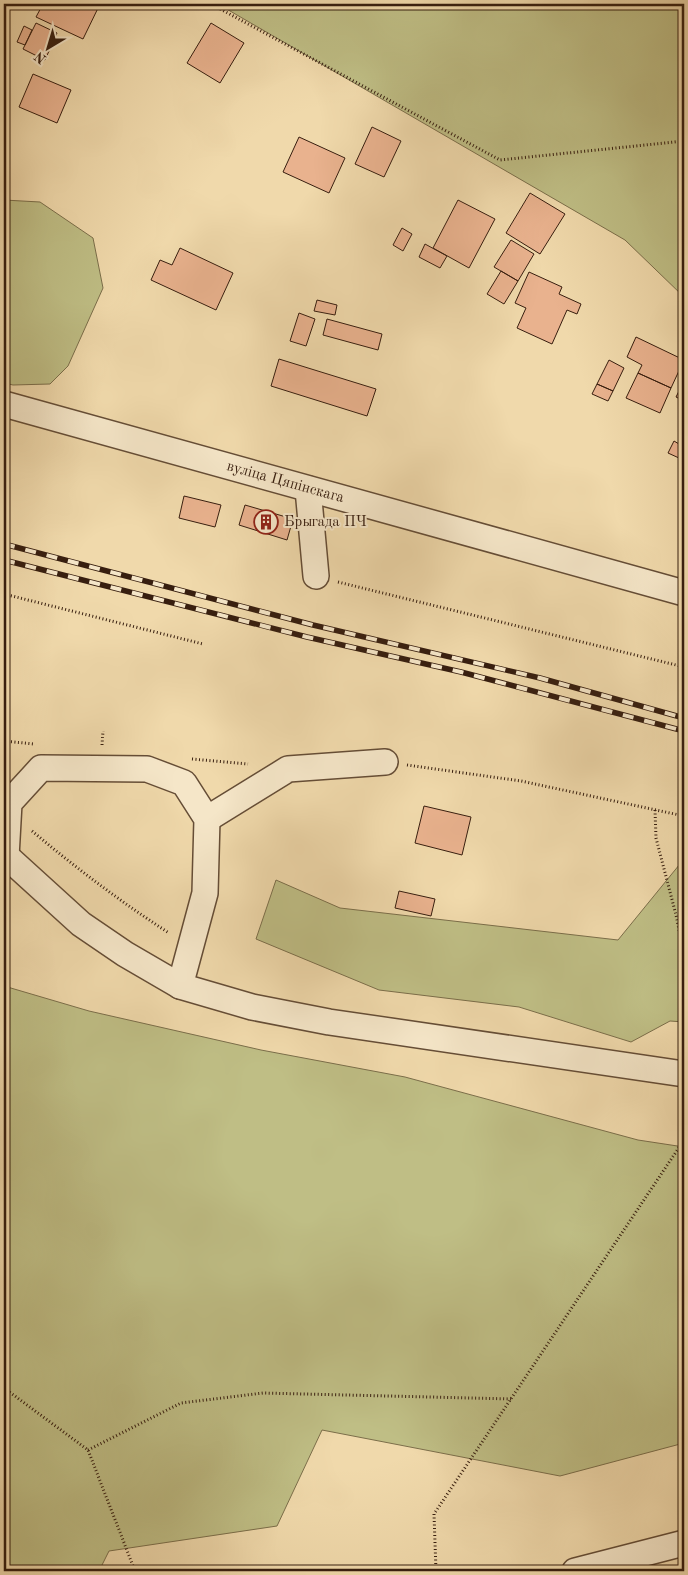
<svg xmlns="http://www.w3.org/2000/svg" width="688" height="1575" font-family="'Old Standard TT',serif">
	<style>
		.green { fill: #bfbe85; stroke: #7b6e4a }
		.building { fill: #e9b28e; stroke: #371e0f }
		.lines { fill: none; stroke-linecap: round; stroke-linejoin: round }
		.minor-casing { stroke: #654d36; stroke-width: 28 }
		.path { stroke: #371e0f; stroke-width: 3; stroke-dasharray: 1 2.5; stroke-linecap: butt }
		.minor { stroke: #f5e6c8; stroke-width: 25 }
		.rail-casing { stroke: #371e0f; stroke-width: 5.5 }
		.rail { stroke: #f5e6c8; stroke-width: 4; stroke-dasharray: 11; stroke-linecap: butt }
		.labels { text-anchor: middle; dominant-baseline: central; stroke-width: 4; stroke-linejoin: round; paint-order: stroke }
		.street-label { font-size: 15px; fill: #371e0f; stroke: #f5e6c8 }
		.poi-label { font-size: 15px; fill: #371e0f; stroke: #f5e6c8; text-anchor: start }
	</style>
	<rect width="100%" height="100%" fill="#f0d9ab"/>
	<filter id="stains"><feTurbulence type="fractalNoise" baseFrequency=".004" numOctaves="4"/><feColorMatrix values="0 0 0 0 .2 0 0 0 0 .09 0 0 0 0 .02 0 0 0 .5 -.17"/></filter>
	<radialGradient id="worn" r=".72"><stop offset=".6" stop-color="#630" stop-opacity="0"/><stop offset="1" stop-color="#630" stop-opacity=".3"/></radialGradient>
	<!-- green -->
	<path class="green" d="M218,4H684V297L625,240Z
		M4,200L40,202L93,238L103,288L68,366L50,384L13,385L4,383Z
		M684,859V1022L670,1021L631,1042L519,1007L379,990L256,939L276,880L340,908L618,940Z
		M4,986L89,1011L261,1050L405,1077L638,1140L684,1147V1443L560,1476L322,1430L277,1526L109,1551L99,1571H4Z"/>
	<!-- building -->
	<path class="building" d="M43,4H100L83,39L36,17Z
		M36,23L57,33L45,60L23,49Z
		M211,23L244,43L220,83L187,63Z
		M24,26L32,30L25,45L17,42Z
		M33,74L71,90L57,123L19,107Z
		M372,127L401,141L384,177L355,164Z
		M299,137L345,158L329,193L283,172Z
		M530,193L565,214L540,254L506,233Z
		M458,200L495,219L469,268L433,248Z
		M402,228L412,234L403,251L393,245Z
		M511,240L534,254L518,281L494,267Z
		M425,244L447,256L440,268L419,257Z
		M180,248L233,273L216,310L151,280L160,260L172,265Z
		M501,271L518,281L504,304L487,294Z
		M529,272L562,287L559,294L581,304L577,314L567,310L552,344L517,328L526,308L515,303Z
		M317,300L337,305L335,315L314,311Z
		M299,313L315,319L306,346L290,341Z
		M327,319L382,334L378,350L323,335Z
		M636,337L684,360L671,388L638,373L642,365L627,357Z
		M279,359L376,389L367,416L271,386Z
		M609,360L624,368L613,391L597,384Z
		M638,373L671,388L660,413L626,398Z
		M684,381V401L676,397Z
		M597,384L613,391L608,401L592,394Z
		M674,441L684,447L679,458L668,453Z
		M184,496L221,505L215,527L179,518Z
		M245,505L293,519L287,540L239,525Z
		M424,806L471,817L462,855L415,843Z
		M399,891L435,899L431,916L395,908Z"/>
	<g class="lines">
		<!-- minor casing -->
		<g class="minor-casing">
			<g id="minor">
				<path id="s1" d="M4,404L684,593"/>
				<path d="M308,489L316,576"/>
				<path d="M207,819L288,769L385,762"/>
				<path d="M4,854L81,924L125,954L180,986L252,1007L329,1022L684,1074"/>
				<path d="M6,857L9,803L41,768L147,769L184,783L207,819L205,893L180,986"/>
				<path d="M575,1571L684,1543"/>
			</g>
		</g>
		<!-- path -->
		<path class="path" d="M211,4L500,160L684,141
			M338,582L684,667
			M4,594L203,644
			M4,741L34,744
			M102,745L103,731
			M192,759L248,764
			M407,765L521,781L684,816
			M655,810L656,838L676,915L684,954
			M32,831C76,868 121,902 169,933
			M4,1388L88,1450L135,1571
			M88,1450L181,1403L263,1393L512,1399
			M436,1571L434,1514L684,1140"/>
		<!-- minor -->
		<use href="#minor" class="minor"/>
		<!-- rail casing -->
		<g class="rail-casing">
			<path id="rail" d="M4,544L313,625L540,678L684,718
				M4,560L307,637L461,672L684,731"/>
		</g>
		<!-- rail -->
		<use href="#rail" class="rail"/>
	</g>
	<!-- icons -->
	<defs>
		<g id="building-ring" transform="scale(1.25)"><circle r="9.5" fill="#f5e6c8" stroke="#8f2418" stroke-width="1.5"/><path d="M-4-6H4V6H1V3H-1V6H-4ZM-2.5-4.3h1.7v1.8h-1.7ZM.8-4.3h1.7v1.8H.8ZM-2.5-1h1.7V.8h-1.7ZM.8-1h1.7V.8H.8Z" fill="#8f2418"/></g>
	</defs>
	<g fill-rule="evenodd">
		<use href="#building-ring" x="266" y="522"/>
	</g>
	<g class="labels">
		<!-- street labels -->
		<g class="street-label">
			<text stroke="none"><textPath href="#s1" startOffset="292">вуліца Цяпінскага</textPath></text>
		</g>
		<!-- poi labels -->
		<g class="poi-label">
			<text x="284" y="522">Брыгада ПЧ</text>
		</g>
	</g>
	<!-- margin -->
	<rect width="688" height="1575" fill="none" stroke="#f0d9ab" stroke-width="20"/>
	<rect x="5" y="5" width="678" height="1565" fill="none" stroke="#371e0f" stroke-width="2.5"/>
	<rect x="10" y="10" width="668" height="1555" fill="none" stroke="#371e0f"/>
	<!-- north arrow -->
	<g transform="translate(48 48) rotate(218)" stroke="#f5e6c8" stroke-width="4" paint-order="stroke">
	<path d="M0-4L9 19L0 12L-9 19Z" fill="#371e0f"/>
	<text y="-8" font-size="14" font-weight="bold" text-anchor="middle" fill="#371e0f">N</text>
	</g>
	<rect width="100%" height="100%" filter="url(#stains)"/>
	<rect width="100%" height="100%" fill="url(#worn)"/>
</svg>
